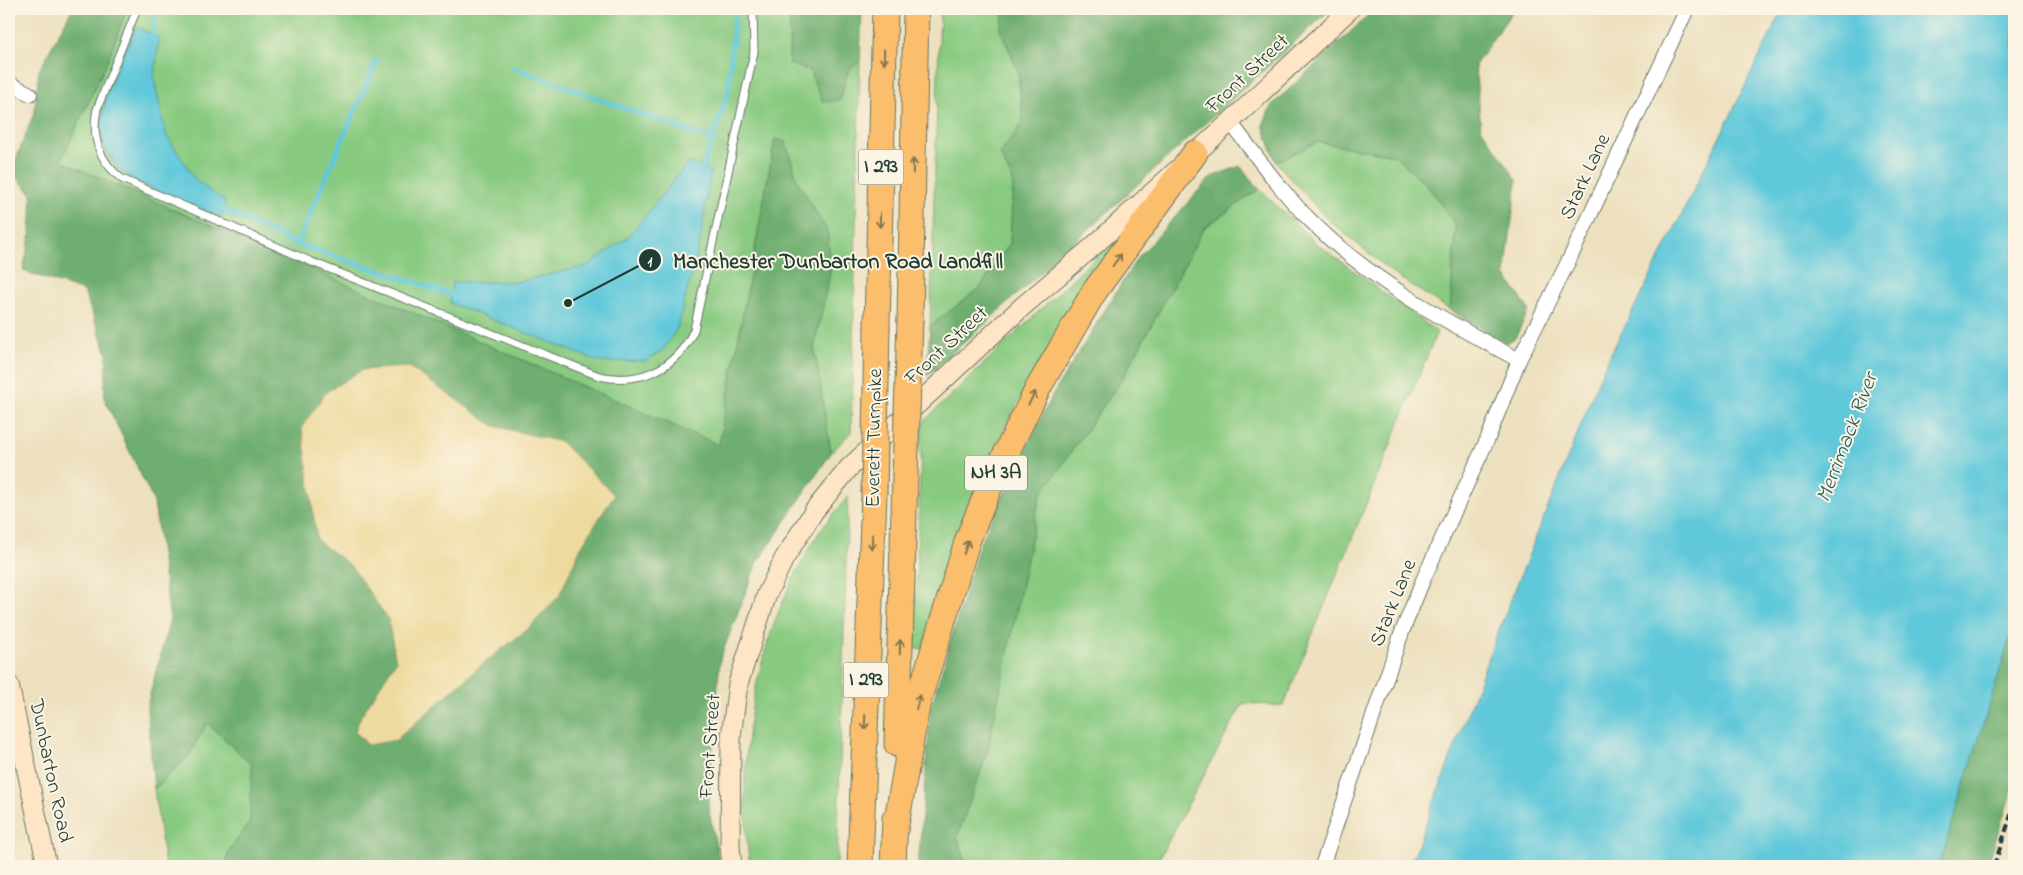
<svg xmlns="http://www.w3.org/2000/svg" width="2023" height="875" font-family="'Indie Flower',sans-serif">
	<style>
		.green { fill: #89ca81; stroke: #54845a }
		.forest { fill: #6eae6f; stroke: #467652; fill-rule: evenodd }
		.sand { fill: #eeda9e; stroke: #868c69 }
		.water { fill: #5ec8da; stroke: #3e8287 }
		.lines { fill: none; stroke-linecap: round; stroke-linejoin: round }
		.stream { stroke: #5ec8da; stroke-width: 5 }
		.lane-casing { stroke: #677665; stroke-width: 9 }
		.street-casing { stroke: #677665; stroke-width: 16 }
		.secondary-casing { stroke: #677665; stroke-width: 21 }
		.highway-casing { stroke: #677665; stroke-width: 27 }
		.lane { stroke: #fff; stroke-width: 7 }
		.street { stroke: #fff; stroke-width: 14 }
		.secondary { stroke: #fde5c5; stroke-width: 19 }
		.highway { stroke: #fabe6d; stroke-width: 25 }
		.rail { stroke: #1f3d34; stroke-width: 4; stroke-dasharray: 8 4; stroke-linecap: butt }
		.highway-bridge-casing { stroke: #677665; stroke-width: 27; stroke-linecap: butt }
		.highway-bridge { stroke: #fabe6d; stroke-width: 25 }
		.oneway { stroke: #82774e }
		.labels { text-anchor: middle; dominant-baseline: central; stroke-width: 4; stroke-linejoin: round; paint-order: stroke }
		.shield { fill: #fcf5e5; stroke: #617469; stroke-width: 1 }
		.shield-label { font-size: 20px; font-weight: bold; fill: #1f3d34 }
		.street-label { font-size: 21px; fill: #1f3d34; stroke: #fcf5e5 }
		.water-label { font-size: 22px; font-style: italic; fill: #2f605e; stroke: #fcf5e5 }
		.leader { fill: none; stroke: #1f3d34; stroke-width: 2 }
		.callout-dot { fill: #1f3d34; stroke: #fcf5e5; stroke-width: 2 }
		.mark-label { font-size: 15px; text-anchor: middle; font-weight: bold; fill: #fff }
		.callout-label { font-size: 22px; text-anchor: middle; font-weight: bold; fill: #1f3d34; stroke: #fcf5e5; stroke-width: 4; stroke-linejoin: round; paint-order: stroke }
	</style>
	<rect width="100%" height="100%" fill="#fcf5e5"/>
	<filter id="ink" filterUnits="userSpaceOnUse"><feTurbulence type="fractalNoise" baseFrequency=".02" numOctaves="2"/><feDisplacementMap in="SourceGraphic" scale="10" xChannelSelector="R" yChannelSelector="G"/><feConvolveMatrix kernelMatrix="1 2 1 2 8 2 1 2 1" color-interpolation-filters="sRGB"/></filter>
	<filter id="wash" filterUnits="userSpaceOnUse"><feTurbulence type="fractalNoise" baseFrequency=".0096" numOctaves="4" result="noise"/><feDisplacementMap in="SourceGraphic" scale="20" xChannelSelector="R" yChannelSelector="G"/><feGaussianBlur stdDeviation="1.12" result="paint"/><feColorMatrix in="noise" values="0 0 0 0 0 0 0 0 0 0 0 0 0 0 0 0 0 1.4 0 .05"/><feComposite in="paint" operator="in"/></filter>
	<g filter="url(#wash)">
		<rect width="100%" height="100%" fill="#ede0bf"/>
		<!-- green -->
		<path class="green" d="M127,9H790L789,64L809,70L823,101L840,99L848,71L860,61L851,432L831,453L814,347L831,268L827,231L797,180L786,142L775,139L719,445L61,161L107,62Z
			M940,9H1005L1000,29L1018,70L1023,122L1000,154L1013,181L1010,243L980,288L930,326Z
			M1317,142L1395,155L1427,185L1456,225L1450,310L1395,275L1327,219L1276,162Z
			M1259,189L1316,243L1437,332L1283,706L1243,703L1155,866H967L957,837L987,753L1040,496L1121,381L1204,228Z
			M1128,226C1079,301 1029,375 990,457C961,518 942,584 923,649L914,648L922,423Z
			M848,497L837,866H750C734,753 755,637 815,539C824,524 837,510 848,497Z
			M207,723L253,765L250,822L228,852L226,866H165L154,789L188,757Z"/>
		<!-- forest -->
		<path class="forest" d="M72,9H127L107,62L61,161L719,445L775,139L786,142L797,180L827,231L831,268L814,347L831,453L756,565L720,659L708,806L720,866H226L228,852L250,822L252,765L207,723L188,757L154,789L147,706L170,619L154,502L104,398L107,354L84,291L23,271L30,237L32,194L11,172L34,113L39,71ZM409,367L494,426L561,442L614,495L581,547L559,596L530,627L479,667L355,731L361,716L396,661L388,619L351,566L317,540L302,427Z
			M790,9H862L860,61L848,71L840,100L823,102L809,70L789,64Z
			M1005,9H1331L927,376L930,326L980,288L1010,243L1013,181L1000,154L1023,122L1018,70L1000,29Z
			M1375,9H1514L1475,65L1481,128L1517,180L1505,275L1529,310L1515,338L1506,343L1450,310L1456,225L1427,185L1395,155L1317,142L1276,162L1263,125L1271,106Z
			M1240,166L1259,189L1204,228L1121,381L1040,496L987,753L957,837L967,866H918L931,706L980,543L1053,394L1136,260L1211,177Z
			M2014,625V785L1987,866H1939Z
			M9,734L18,771L9,780Z"/>
		<!-- sand -->
		<path class="sand" d="M409,367L494,426L561,442L614,495L581,547L559,596L530,627L479,667L396,740L368,745L355,731L361,716L396,661L388,619L351,566L317,540L302,427L326,392L362,370Z"/>
		<!-- water -->
		<path class="water" d="M1783,9H2014V625L1939,866H1410L1498,632L1604,367L1667,244Z
			M137,27L159,38L154,79L166,134L196,181L226,202L221,217C194,205 155,193 130,177C75,142 114,71 137,27Z
			M689,162L711,172L700,243L677,329L663,350L646,361L600,362L450,303L452,282H516L587,266L627,238Z"/>
		<g class="lines">
			<!-- stream -->
			<path class="stream" d="M151,40L157,9
				M514,68L713,140
				M701,174L728,93L735,9
				M219,208L297,244L456,296
				M297,244L377,60"/>
		</g>
	</g>
	<g filter="url(#ink)">
		<g class="lines">
			<!-- lane casing -->
			<g class="lane-casing">
				<path id="lane" d="M137,9L97,109C91,138 99,161 122,179L312,262L599,376C640,385 676,369 694,330L754,52L753,9"/>
			</g>
			<!-- street casing -->
			<g class="street-casing">
				<path id="street" d="M9,83L30,94
					M1230,122C1256,155 1281,192 1312,222C1371,281 1445,321 1519,360
					M1322,866L1402,632L1423,580L1488,438L1519,360L1571,256L1687,9"/>
			</g>
			<!-- secondary casing -->
			<g class="secondary-casing">
				<path id="secondary" d="M9,685L47,866
					M732,866L730,846L731,737L738,684L767,594L784,559L814,511L849,468L1023,306L1089,250L1230,122L1350,9"/>
			</g>
			<!-- highway casing -->
			<g class="highway-casing">
				<path id="highway" d="M910,320L916,9
					M877,326L885,9
					M897,744L905,477
					M894,836L918,701L968,539L989,488L1038,388L1094,292L1195,153
					M860,866L874,494
					M893,866L895,819"/>
			</g>
			<!-- lane -->
			<use href="#lane" class="lane"/>
			<!-- street -->
			<use href="#street" class="street"/>
			<!-- secondary -->
			<use href="#secondary" class="secondary"/>
			<!-- highway -->
			<use href="#highway" class="highway"/>
			<!-- rail -->
			<path class="rail" d="M1994,866L2014,806"/>
			<!-- highway-bridge casing -->
			<g class="highway-bridge-casing">
				<path id="highway-bridge" d="M905,477L910,320
					M874,494L877,326"/>
			</g>
			<!-- highway-bridge -->
			<use href="#highway-bridge" class="highway-bridge"/>
		</g>
		<!-- one-way arrows -->
		<defs><path id="oneway-shaft" d="M-6 0H5M1.5-3L5.5 0L1.5 3" fill="none" stroke-width="1.6" stroke-linecap="round" stroke-linejoin="round" transform="scale(1.25)"/></defs>
		<g class="oneway">
			<use href="#oneway-shaft" transform="translate(884 57) rotate(91)"/>
			<use href="#oneway-shaft" transform="translate(913 166) rotate(-89)"/>
			<use href="#oneway-shaft" transform="translate(880 220) rotate(91)"/>
			<use href="#oneway-shaft" transform="translate(1117 260) rotate(-54)"/>
			<use href="#oneway-shaft" transform="translate(1032 398) rotate(-62)"/>
			<use href="#oneway-shaft" transform="translate(872 542) rotate(92)"/>
			<use href="#oneway-shaft" transform="translate(966 547) rotate(-72)"/>
			<use href="#oneway-shaft" transform="translate(900 647) rotate(-88)"/>
			<use href="#oneway-shaft" transform="translate(918 702) rotate(-76)"/>
			<use href="#oneway-shaft" transform="translate(865 722) rotate(92)"/>
		</g>
	</g>
	<g class="labels">
		<!-- shield labels -->
		<g class="shield">
			<rect x="858.5" y="149.5" width="45" height="35" rx="4"/>
			<rect x="965" y="455.5" width="62" height="35" rx="4"/>
			<rect x="843.5" y="662.5" width="45" height="35" rx="4"/>
		</g>
		<g class="shield-label">
			<text x="881" y="167">I 293</text>
			<text x="996" y="473">NH 3A</text>
			<text x="866" y="680">I 293</text>
		</g>
		<!-- street labels -->
		<g class="street-label">
			<text transform="translate(1248 74) rotate(-43)">Front Street</text>
			<text transform="translate(1586 177) rotate(-65)">Stark Lane</text>
			<text transform="translate(947 346) rotate(-43)">Front Street</text>
			<text transform="translate(875 438) rotate(-89)">Everett Turnpike</text>
			<text transform="translate(1394 603) rotate(-68)">Stark Lane</text>
			<text transform="translate(711 746) rotate(-86)">Front Street</text>
			<text transform="translate(50 771) rotate(78)">Dunbarton Road</text>
		</g>
		<!-- water labels -->
		<g class="water-label">
			<text transform="translate(1848 438) rotate(-69)">Merrimack River</text>
		</g>
	</g>
	<!-- callouts -->
	<path class="leader" d="M568 303L650 260"/>
	<g class="callout-dot">
		<circle cx="568" cy="303" r="5"/>
		<circle cx="650" cy="260" r="12"/>
	</g>
	<g class="mark-label">
		<text x="650" y="266">1</text>
	</g>
	<g class="callout-label">
		<text x="838" y="268">Manchester Dunbarton Road Landfill</text>
	</g>
	<!-- margin -->
	<rect width="2023" height="875" fill="none" stroke="#fcf5e5" stroke-width="30"/>
</svg>
